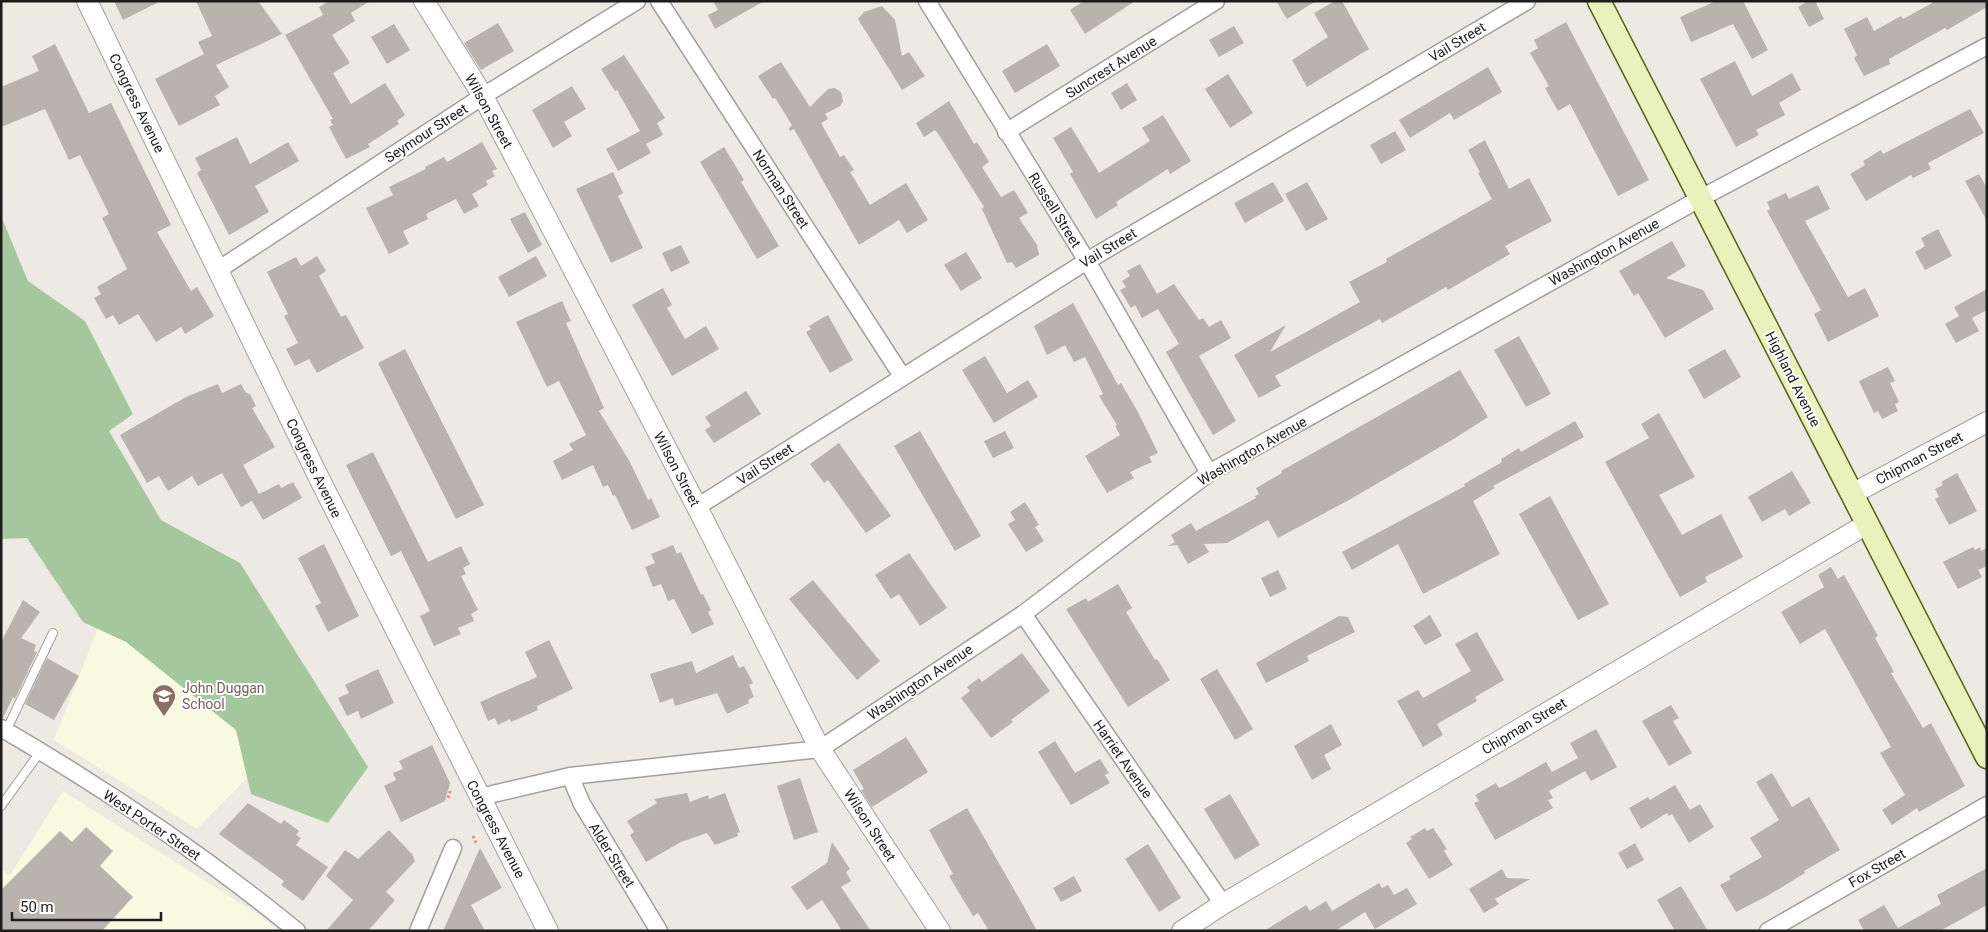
<svg xmlns="http://www.w3.org/2000/svg" width="1988" height="932" font-family="Roboto,sans-serif">
	<style>
		.education { fill: #f7fade }
		.forest { fill: #a5c79d }
		.building { fill: #b9b3ad }
		.lines { fill: none; stroke-linecap: round; stroke-linejoin: round }
		.service-casing { stroke: #a0a0a0; stroke-width: 10 }
		.minor-casing { stroke: #a0a0a0; stroke-width: 19 }
		.tertiary-casing { stroke: #a0a0a0; stroke-width: 22 }
		.secondary-casing { stroke: #536512; stroke-width: 25 }
		.path { stroke: #e89079; stroke-width: 3; stroke-dasharray: 2.5 2.5; stroke-linecap: butt }
		.service { stroke: #fff; stroke-width: 8 }
		.minor { stroke: #fff; stroke-width: 16 }
		.tertiary { stroke: #fff; stroke-width: 20 }
		.secondary { stroke: #e9f1bd; stroke-width: 22 }
		.labels { text-anchor: middle; dominant-baseline: central; stroke-width: 4; stroke-linejoin: round; paint-order: stroke }
		.street-label { font-size: 14px; fill: #1c1c1c; stroke: #fff }
		.education-label { font-size: 14px; fill: #785e54; stroke: #fff; text-anchor: start }
	</style>
	<rect width="100%" height="100%" fill="#eceae3"/>
	<!-- education -->
	<path class="education" d="M113,590L289,736L197,829L54,740Z
		M63,791L256,913L279,931H1V869L10,875Z"/>
	<!-- forest -->
	<path class="forest" d="M1,216L28,281L85,321L133,414L109,431L161,520L240,563L368,767L328,823L251,794L236,730L126,642L83,622L27,538L1,539Z"/>
	<!-- building -->
	<path class="building" d="M114,1H161L123,20Z
		M196,1H258L282,34L216,65L229,87L215,96L220,105L179,126L155,79L204,54L198,42L212,36Z
		M329,1H370L351,13L355,21L332,35L350,63L333,73L351,104L385,83L405,115L397,121L399,124L368,144L370,147L346,159L329,127L333,125L330,120L333,119L285,35L323,15L319,7Z
		M713,1H764L715,29L708,15L718,10Z
		M1084,1H1135L1085,34L1070,10Z
		M1276,1H1316L1287,19Z
		M1335,1H1342L1369,49L1307,87L1292,60L1328,37L1314,13Z
		M1716,1H1743L1768,50L1752,59L1733,24L1691,42L1680,17Z
		M1808,1H1815L1824,19L1809,27L1798,7Z
		M1936,1H1987V7L1947,30L1945,28L1889,59L1890,64L1864,76L1854,58L1857,55L1844,29L1867,17L1874,31L1901,16L1903,19Z
		M882,6L895,20L902,56L909,52L925,76L902,90L858,19L864,12Z
		M1566,22L1649,180L1618,196L1570,104L1558,111L1545,88L1549,86L1530,53L1538,48L1534,40Z
		M498,23L514,51L481,70L464,43Z
		M394,24L410,50L387,64L371,37Z
		M1234,26L1244,43L1219,57L1209,40Z
		M55,44L89,113L111,103L171,225L157,232L191,291L197,287L214,316L185,334L181,327L156,342L138,314L119,325L113,315L106,319L94,298L101,294L97,287L127,269L102,218L109,214L80,155L69,160L45,109L1,127V87L39,71L32,56Z
		M1047,44L1060,66L1015,93L1002,71Z
		M624,55L665,118L657,123L663,135L646,144L651,153L618,171L606,149L640,131L617,90L615,91L601,69Z
		M1735,61L1752,96L1792,73L1801,90L1779,103L1785,115L1756,130L1759,135L1736,147L1700,79Z
		M781,62L810,107L828,89L835,88L841,92L843,101L840,106L825,114L828,119L821,123L840,157L844,155L854,170L850,172L870,205L906,183L928,220L907,233L899,220L859,245L794,129L790,131L789,128L792,125L775,98L773,99L758,76Z
		M1488,67L1502,92L1454,120L1450,113L1410,138L1399,120Z
		M1228,74L1253,113L1230,128L1205,89Z
		M1127,83L1137,100L1121,110L1111,93Z
		M572,86L586,109L564,122L572,136L553,148L532,110Z
		M949,101L974,144L977,142L989,162L982,167L1001,197L1014,190L1028,213L1019,218L1037,245L1039,255L1016,268L1012,262L1007,263L982,209L984,207L939,135L935,130L924,137L916,123Z
		M1970,109L1984,133L1928,163L1931,169L1913,178L1911,175L1866,201L1850,174L1865,165L1863,161L1881,150L1883,154Z
		M1163,115L1191,161L1170,174L1168,169L1116,202L1118,205L1096,219L1070,174L1073,172L1053,138L1071,127L1099,173L1150,141L1142,128Z
		M1395,131L1406,150L1381,164L1370,145Z
		M237,137L250,164L288,142L299,161L255,186L269,212L229,235L197,173L201,170L195,158Z
		M1485,140L1509,189L1529,178L1552,221L1505,246L1510,254L1448,290L1446,287L1382,323L1380,319L1275,376L1281,386L1259,398L1234,355L1286,325L1270,352L1360,302L1349,282L1387,262L1386,259L1492,199L1478,173L1480,172L1468,150Z
		M482,142L497,169L492,171L495,176L486,181L488,185L472,194L479,206L464,214L456,199L426,214L428,219L403,231L409,244L389,254L366,208L393,195L389,187L426,169L425,167L444,157L447,162Z
		M724,147L744,180L741,182L779,246L757,259L700,162Z
		M613,172L623,193L618,196L643,248L611,263L576,189Z
		M1979,174L1987,188V221L1965,181Z
		M1273,182L1284,201L1245,223L1234,203Z
		M1307,182L1328,219L1306,231L1285,194Z
		M1818,185L1830,209L1805,221L1848,297L1865,288L1879,316L1828,342L1814,314L1821,310L1767,211L1770,209L1767,202L1786,193L1789,199Z
		M525,212L542,245L528,253L510,219Z
		M1938,229L1952,256L1925,270L1915,252L1925,246L1921,238Z
		M1672,241L1686,266L1666,278L1703,290L1714,309L1665,338L1638,293L1634,296L1619,271Z
		M681,245L690,263L671,272L662,253Z
		M966,252L982,278L961,291L944,265Z
		M317,256L326,271L319,276L341,317L346,315L364,348L317,373L309,359L295,366L286,349L298,343L284,316L288,314L267,272L296,257L301,266Z
		M536,256L547,276L509,297L498,277Z
		M1140,264L1157,294L1174,284L1199,320L1203,318L1209,327L1221,320L1231,338L1199,356L1236,421L1213,435L1166,352L1179,344L1158,309L1142,318L1135,305L1131,308L1120,290L1126,287L1122,281L1130,276L1127,271Z
		M663,288L672,305L667,308L685,339L706,326L719,349L672,376L632,305Z
		M1987,289V310L1972,318L1979,331L1956,343L1945,324L1959,316L1954,307Z
		M562,301L571,321L566,323L604,408L599,411L630,462L648,500L651,498L660,517L632,530L615,495L613,496L608,485L603,487L593,465L562,480L553,461L573,450L569,444L586,435L559,381L547,387L516,322Z
		M1073,303L1118,385L1121,383L1138,412L1158,453L1149,457L1152,462L1130,472L1134,478L1107,493L1085,456L1120,435L1115,426L1117,425L1099,396L1103,394L1085,357L1074,362L1065,345L1047,355L1034,326Z
		M828,315L853,360L830,373L806,332L811,329L809,326Z
		M1519,336L1551,394L1526,407L1494,350Z
		M405,349L484,505L456,519L378,363Z
		M1725,349L1741,377L1704,399L1688,370Z
		M985,356L1007,393L1028,380L1038,397L994,423L962,370Z
		M1888,367L1895,381L1890,383L1899,402L1895,404L1898,411L1882,419L1878,411L1874,413L1859,381Z
		M1460,370L1488,417L1452,440L1349,500L1278,538L1268,520L1227,543L1204,544L1209,552L1188,564L1177,545L1168,546L1175,542L1171,535L1191,523L1196,531L1256,498L1255,496L1259,494L1256,488L1282,473L1281,471Z
		M218,384L222,393L241,384L246,393L250,394L256,406L252,408L275,447L243,465L259,494L279,484L281,488L293,482L302,498L263,520L252,501L241,507L222,473L198,486L192,476L168,491L159,476L147,483L120,435L186,397Z
		M746,391L761,414L714,443L705,430L711,426L705,417Z
		M1659,413L1695,477L1659,495L1682,535L1721,514L1743,557L1705,577L1707,582L1680,597L1605,462L1649,438L1641,424Z
		M1575,421L1584,437L1493,486L1495,488L1473,501L1500,554L1423,594L1398,544L1352,570L1342,552L1465,486L1464,484L1502,462L1501,459L1519,448L1521,452Z
		M920,431L981,536L955,551L894,446Z
		M1005,431L1014,448L993,458L984,441Z
		M839,443L891,516L866,533L828,480L824,483L810,464Z
		M373,452L428,562L461,546L470,564L463,568L466,574L461,576L478,610L471,614L474,621L458,628L461,634L434,646L420,616L430,611L401,551L391,556L346,465Z
		M1792,471L1811,503L1789,516L1785,509L1762,522L1748,497Z
		M1957,473L1977,511L1949,525L1935,499L1939,497L1935,489L1943,485L1941,482Z
		M1550,496L1609,604L1578,620L1519,514Z
		M1025,502L1039,525L1035,527L1044,541L1026,552L1008,524L1015,520L1010,512Z
		M324,544L359,616L328,632L315,606L321,603L298,558Z
		M673,545L677,554L681,552L701,595L703,594L711,610L708,612L714,624L692,634L674,599L668,601L661,584L653,587L645,567L655,563L651,554Z
		M1973,547L1975,550L1980,547L1981,551L1987,548V566L1978,570L1982,577L1958,589L1943,562Z
		M909,553L947,608L920,626L899,594L891,599L875,575Z
		M1831,567L1838,579L1844,575L1878,636L1875,638L1894,672L1891,673L1923,728L1931,723L1965,786L1919,812L1917,808L1892,825L1882,810L1905,795L1880,753L1891,747L1825,629L1800,644L1781,612L1824,587L1818,575Z
		M1278,570L1287,589L1270,597L1261,578Z
		M813,580L880,661L857,680L789,599Z
		M1118,584L1132,608L1126,612L1155,660L1157,659L1170,680L1128,707L1066,609L1086,598L1088,602Z
		M23,600L40,612L21,638L36,645L34,651L37,652L15,699L13,697L3,718L1,642Z
		M1430,615L1442,636L1425,645L1413,626Z
		M1339,616L1348,617L1355,632L1307,656L1309,661L1266,683L1256,663Z
		M1477,632L1504,680L1475,697L1477,701L1437,724L1443,735L1423,747L1397,701L1418,690L1423,698L1471,671L1455,644Z
		M549,640L573,689L537,706L538,710L511,722L510,719L498,725L495,718L488,721L480,702L537,677L525,652Z
		M1022,653L1050,691L1011,720L1013,722L991,738L961,698L970,691L967,687L979,678L982,682Z
		M733,655L739,668L744,666L753,683L749,685L754,697L748,700L749,703L727,714L717,693L675,706L673,698L660,703L650,674L692,661L696,673Z
		M47,658L79,676L54,720L25,704Z
		M378,669L394,703L361,719L358,711L347,716L338,698L349,693L345,685Z
		M1217,669L1253,729L1235,740L1200,679Z
		M1671,705L1679,718L1673,721L1692,753L1669,766L1642,721Z
		M1331,724L1342,745L1324,755L1331,769L1312,780L1294,746Z
		M1596,729L1617,767L1591,781L1585,771L1549,791L1553,798L1548,800L1553,808L1495,840L1474,803L1479,801L1475,795L1496,783L1499,788L1504,786L1546,762L1552,772L1578,758L1570,743Z
		M906,737L928,772L872,807L861,790L864,789L853,770Z
		M1055,741L1075,773L1100,759L1109,773L1105,775L1110,783L1071,805L1038,752Z
		M432,745L450,783L445,801L401,822L384,786L396,780L393,773L403,769L399,761Z
		M1772,773L1792,807L1809,797L1840,850L1804,871L1805,873L1769,895L1736,912L1720,885L1731,879L1729,876L1762,857L1750,838L1779,820L1756,782Z
		M800,778L818,832L794,840L777,786Z
		M1675,785L1690,810L1700,804L1714,827L1689,843L1672,814L1669,816L1667,813L1641,829L1629,808L1648,797L1650,800Z
		M687,793L690,802L708,795L709,799L725,793L740,832L737,833L738,836L715,845L707,833L681,842L646,862L630,835L634,832L627,821L657,803L654,799Z
		M1230,794L1260,845L1235,860L1204,809Z
		M248,803L281,824L284,820L299,831L296,835L301,838L296,845L328,867L303,901L281,885L284,881L219,834Z
		M967,808L1023,905L1037,931H989L978,913L973,916L949,876L953,874L929,830Z
		M86,827L113,851L100,866L133,897L102,931H1V890L60,831L72,842Z
		M1425,828L1427,831L1433,828L1447,849L1444,851L1453,865L1429,879L1406,843L1412,839L1410,837Z
		M389,830L412,854L415,861L386,892L395,900L368,931H326L353,900L326,876L345,850L358,859Z
		M832,842L850,869L846,872L851,881L841,887L871,931H842L822,900L807,910L791,887L827,863Z
		M1635,843L1644,860L1627,869L1618,853Z
		M1148,844L1181,898L1159,912L1125,859Z
		M480,848L502,888L471,905L485,931H443Z
		M1987,868V905L1940,931H1864L1858,920L1884,905L1898,928L1941,904L1937,895Z
		M1502,869L1507,878L1530,879L1495,899L1499,904L1484,913L1469,889Z
		M1074,876L1082,891L1061,902L1053,888Z
		M1379,883L1382,888L1388,885L1394,895L1407,888L1417,904L1375,929L1365,912L1335,931H1264L1306,905L1310,911L1326,901L1332,911Z
		M1681,886L1708,931H1675L1657,900Z"/>
	<g class="lines">
		<!-- service casing -->
		<g class="service-casing">
			<path id="service" d="M6,731L53,633
				M1,806L40,752"/>
		</g>
		<!-- minor casing -->
		<g class="minor-casing">
			<path id="minor" d="M659,1L902,376
				M927,1L1087,261L1209,473
				M1006,132L1216,1
				M218,270L483,96L637,1
				M697,507L1087,261L1527,1
				M1023,614L1223,904
				M1,728C104,788 204,855 297,931
				M570,776L582,804L659,931
				M480,797L570,776L820,749L1023,614L1209,473L1701,198L1987,46
				M418,931L453,848
				M1768,931L1987,805"/>
		</g>
		<!-- tertiary casing -->
		<g class="tertiary-casing">
			<path id="tertiary" d="M87,1L318,476L548,931
				M424,1L483,96L697,507L820,749L940,931
				M1852,494L1987,422
				M1182,931L1223,904L1867,524"/>
		</g>
		<!-- secondary casing -->
		<g class="secondary-casing">
			<path id="secondary" d="M1599,1L1987,757"/>
		</g>
		<!-- path -->
		<path class="path" d="M448,798L451,789
			M473,836L477,845"/>
		<!-- service -->
		<use href="#service" class="service"/>
		<!-- minor -->
		<use href="#minor" class="minor"/>
		<!-- tertiary -->
		<use href="#tertiary" class="tertiary"/>
		<!-- secondary -->
		<use href="#secondary" class="secondary"/>
	</g>
	<!-- icons -->
	<defs>
		<g id="school-pin" transform="scale(1.25)"><path d="M0 17L-7.5 6A9.5 9.5 0 1 1 7.5 6Z" fill="#8d6e63" stroke="#fff"/><path d="M0-5L7-2L0 1L-7-2ZM-4 1L0 2.5L4 1V4Q0 6-4 4Z" fill="#fff"/></g>
	</defs>
	<g fill-rule="evenodd">
		<use href="#school-pin" x="164" y="696"/>
	</g>
	<g class="labels">
		<!-- street labels -->
		<g class="street-label">
			<text transform="translate(1457 42) rotate(-31)">Vail Street</text>
			<text transform="translate(1111 67) rotate(-32)">Suncrest Avenue</text>
			<text transform="translate(137 103) rotate(64)">Congress Avenue</text>
			<text transform="translate(489 111) rotate(61)">Wilson Street</text>
			<text transform="translate(426 133) rotate(-33)">Seymour Street</text>
			<text transform="translate(781 189) rotate(57)">Norman Street</text>
			<text transform="translate(1055 210) rotate(58)">Russell Street</text>
			<text transform="translate(1108 248) rotate(-31)">Vail Street</text>
			<text transform="translate(1604 252) rotate(-29)">Washington Avenue</text>
			<text transform="translate(1793 379) rotate(63)">Highland Avenue</text>
			<text transform="translate(1252 451) rotate(-30)">Washington Avenue</text>
			<text transform="translate(1919 458) rotate(-28)">Chipman Street</text>
			<text transform="translate(765 464) rotate(-33)">Vail Street</text>
			<text transform="translate(314 468) rotate(64)">Congress Avenue</text>
			<text transform="translate(677 469) rotate(62)">Wilson Street</text>
			<text transform="translate(920 682) rotate(-34)">Washington Avenue</text>
			<text transform="translate(1524 726) rotate(-31)">Chipman Street</text>
			<text transform="translate(1123 759) rotate(55)">Harriet Avenue</text>
			<text transform="translate(152 825) rotate(34)">West Porter Street</text>
			<text transform="translate(870 825) rotate(57)">Wilson Street</text>
			<text transform="translate(496 829) rotate(62)">Congress Avenue</text>
			<text transform="translate(612 855) rotate(58)">Alder Street</text>
			<text transform="translate(1877 868) rotate(-30)">Fox Street</text>
		</g>
		<!-- education labels -->
		<g class="education-label">
			<text x="182" y="688">John Duggan<tspan x="182" dy="16">School</tspan></text>
		</g>
	</g>
	<!-- border -->
	<rect width="1988" height="932" fill="none" stroke="#1c1c1c" stroke-width="5"/>
	<!-- scale -->
	<path d="M12 912v8h149v-8" fill="none" stroke="#1c1c1c" stroke-width="2.5"/>
	<text x="20" y="912" font-size="15" fill="#1c1c1c" stroke="#ffffff" stroke-width="4" paint-order="stroke">50 m</text>
</svg>
